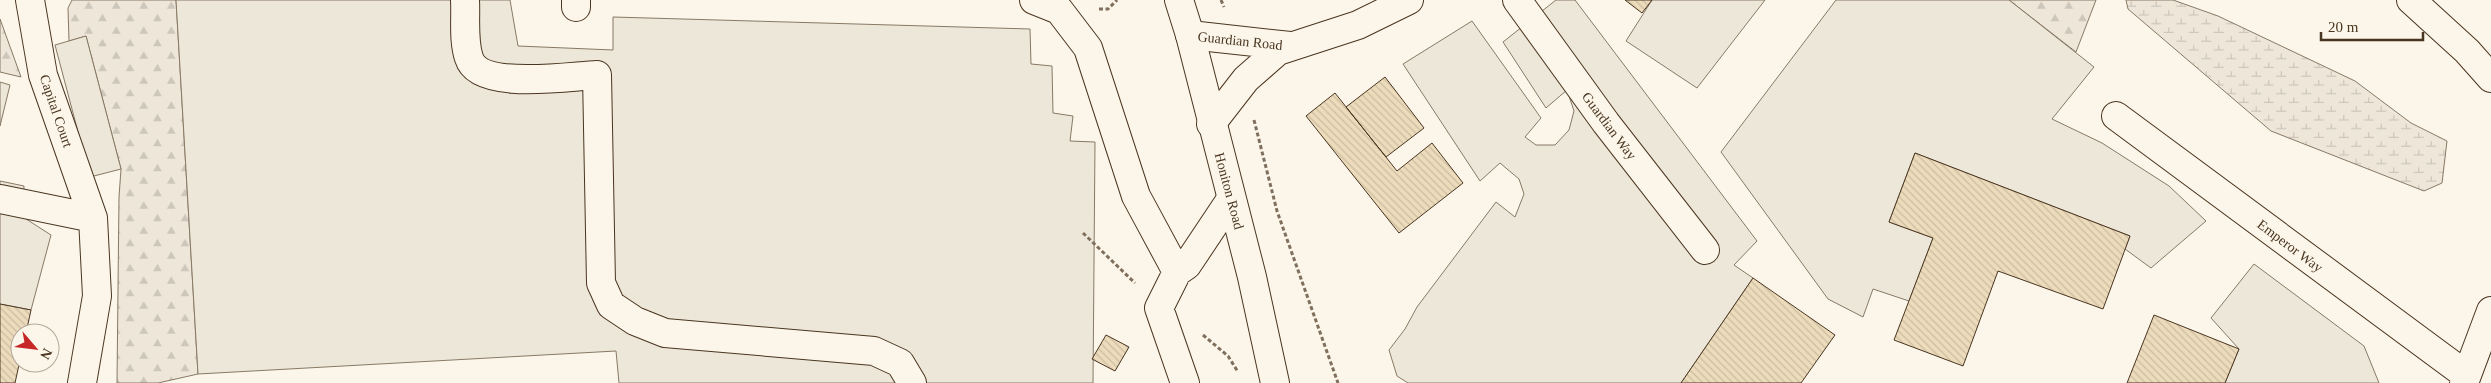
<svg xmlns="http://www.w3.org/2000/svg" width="2491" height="383" font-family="'Times New Roman',serif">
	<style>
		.forest { fill: url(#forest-firs); stroke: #887966 }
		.wetland { fill: url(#wetland-marsh); stroke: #887966 }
		.parking { fill: #ede7d9; stroke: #887966 }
		.building { fill: url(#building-back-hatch); stroke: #4a3520 }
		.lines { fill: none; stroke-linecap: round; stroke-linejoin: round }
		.minor-casing { stroke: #4a3520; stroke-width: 30 }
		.major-casing { stroke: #4a3520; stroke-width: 30 }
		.path { stroke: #7f6f5c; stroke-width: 3; stroke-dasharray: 4 2.5; stroke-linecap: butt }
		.minor { stroke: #fbf6e9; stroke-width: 28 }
		.major { stroke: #fbf6e9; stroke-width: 28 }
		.labels { text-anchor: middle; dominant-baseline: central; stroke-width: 4; stroke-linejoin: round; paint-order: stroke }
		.street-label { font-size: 14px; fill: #4a3520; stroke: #fbf6e9 }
	</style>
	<defs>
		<pattern id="forest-firs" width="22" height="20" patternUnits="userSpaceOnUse" patternTransform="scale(1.25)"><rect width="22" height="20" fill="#ede6d9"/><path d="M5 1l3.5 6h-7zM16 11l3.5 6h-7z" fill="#cdc6ba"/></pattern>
		<pattern id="wetland-marsh" width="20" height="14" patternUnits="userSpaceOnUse" patternTransform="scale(1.25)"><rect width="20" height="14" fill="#ede6d9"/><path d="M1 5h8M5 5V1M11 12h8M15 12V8" fill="none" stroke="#cdc6ba"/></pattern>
		<pattern id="building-back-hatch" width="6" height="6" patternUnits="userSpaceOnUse" patternTransform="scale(1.25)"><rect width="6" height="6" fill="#ecdcbc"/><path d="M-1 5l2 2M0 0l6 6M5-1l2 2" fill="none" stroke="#ccbda1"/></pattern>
	</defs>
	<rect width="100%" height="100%" fill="#fbf6e9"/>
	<!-- forest -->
	<path class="forest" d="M72,0H176L198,374L158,383H117L119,197L121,169L86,36L69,41L68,8Z
		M2009,0H2096L2076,52Z
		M0,19L21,77L0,72Z"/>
	<!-- wetland -->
	<path class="wetland" d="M2126,0H2173L2218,16L2355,81L2411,123L2447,141L2442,183L2424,191L2271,131L2128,9Z"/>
	<!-- parking -->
	<path class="parking" d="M176,0H510L518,46L613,50V17L1030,29L1031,64L1052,66L1053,113L1073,116L1070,141L1095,142L1093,383H619L616,351L198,374Z
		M1556,0H1575L1757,241L1734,265L1753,278L1681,383H1408L1397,376L1389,350L1405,329L1417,307L1496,202L1515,217L1524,194L1519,179L1500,163L1480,181L1403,64L1472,21L1541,118L1525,137L1536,145H1555L1569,130L1574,111L1567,90L1546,108L1503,42Z
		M1652,0H1765L1697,88L1626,41Z
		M1836,0H2009L2094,67L2052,119L2102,143L2169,186L2206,221L2151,268L2125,249L2130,236L1915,153L1889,222L1933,238L1909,301L1873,289L1863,317L1828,299L1721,152Z
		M86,36L121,169L90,177L55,45Z
		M0,82L10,85L0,126Z
		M0,181L24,186L23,217L51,235L31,310L0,304Z
		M2254,264L2364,346L2379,383H2225L2239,349L2211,318Z"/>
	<!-- building -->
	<path class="building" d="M1625,0H1652L1642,13Z
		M1385,77L1424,128L1386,157L1346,107Z
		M1335,93L1397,171L1432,143L1463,183L1399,233L1306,116Z
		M1915,153L2130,236L2103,309L1998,271L1963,366L1894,340L1933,238L1889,222Z
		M1753,278L1835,335L1801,383H1681Z
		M0,304L31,310L26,333H20V360L15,383H0Z
		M2154,315L2239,349L2225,383H2127Z
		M1106,335L1129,347L1115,371L1092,359Z"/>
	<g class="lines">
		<!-- minor casing -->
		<g class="minor-casing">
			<path id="minor" d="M30,0L43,75L93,218L97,296L82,383
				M465,0C466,18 463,41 469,58C479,91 569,76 597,75L601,283L611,305L635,321L665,333L874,351L900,363L912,383
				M576,0V7
				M1034,0L1059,10L1088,48L1136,196L1177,272
				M1517,0L1606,123L1705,250
				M2411,0L2467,51L2491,78
				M1190,35L1290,46
				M2116,116L2466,375
				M1211,124L1246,79L1278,51L1358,25L1409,0
				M0,199L93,218
				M1185,383L1159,308L1177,272L1187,265L1231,199
				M2464,383L2491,311"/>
		</g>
		<!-- major casing -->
		<g class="major-casing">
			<path id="major" d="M1179,0L1190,35L1252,277L1275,383"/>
		</g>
		<!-- path -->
		<path class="path" d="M1221,0L1224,7
			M1099,9H1108L1117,0
			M1254,120L1277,211L1338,383
			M1083,233L1135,283
			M1203,335L1228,356L1238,372"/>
		<!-- minor -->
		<use href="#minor" class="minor"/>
		<!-- major -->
		<use href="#major" class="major"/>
	</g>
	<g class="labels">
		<!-- street labels -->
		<g class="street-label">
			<text transform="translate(1240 41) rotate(6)">Guardian Road</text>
			<text transform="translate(56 111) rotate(71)">Capital Court</text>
			<text transform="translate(1609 126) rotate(53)">Guardian Way</text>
			<text transform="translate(1229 191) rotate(75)">Honiton Road</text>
			<text transform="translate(2290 246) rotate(37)">Emperor Way</text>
		</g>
	</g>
	<!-- north arrow -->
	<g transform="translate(35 348) rotate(118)"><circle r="24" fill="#fbf6e9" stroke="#b4a999"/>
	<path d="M0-4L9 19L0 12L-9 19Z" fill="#c62828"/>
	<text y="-8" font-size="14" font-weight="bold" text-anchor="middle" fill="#4a3520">N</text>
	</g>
	<!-- scale -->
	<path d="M2321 32v8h102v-8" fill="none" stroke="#4a3520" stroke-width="2.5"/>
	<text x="2328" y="32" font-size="15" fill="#4a3520" stroke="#fbf6e9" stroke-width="4" paint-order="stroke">20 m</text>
</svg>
